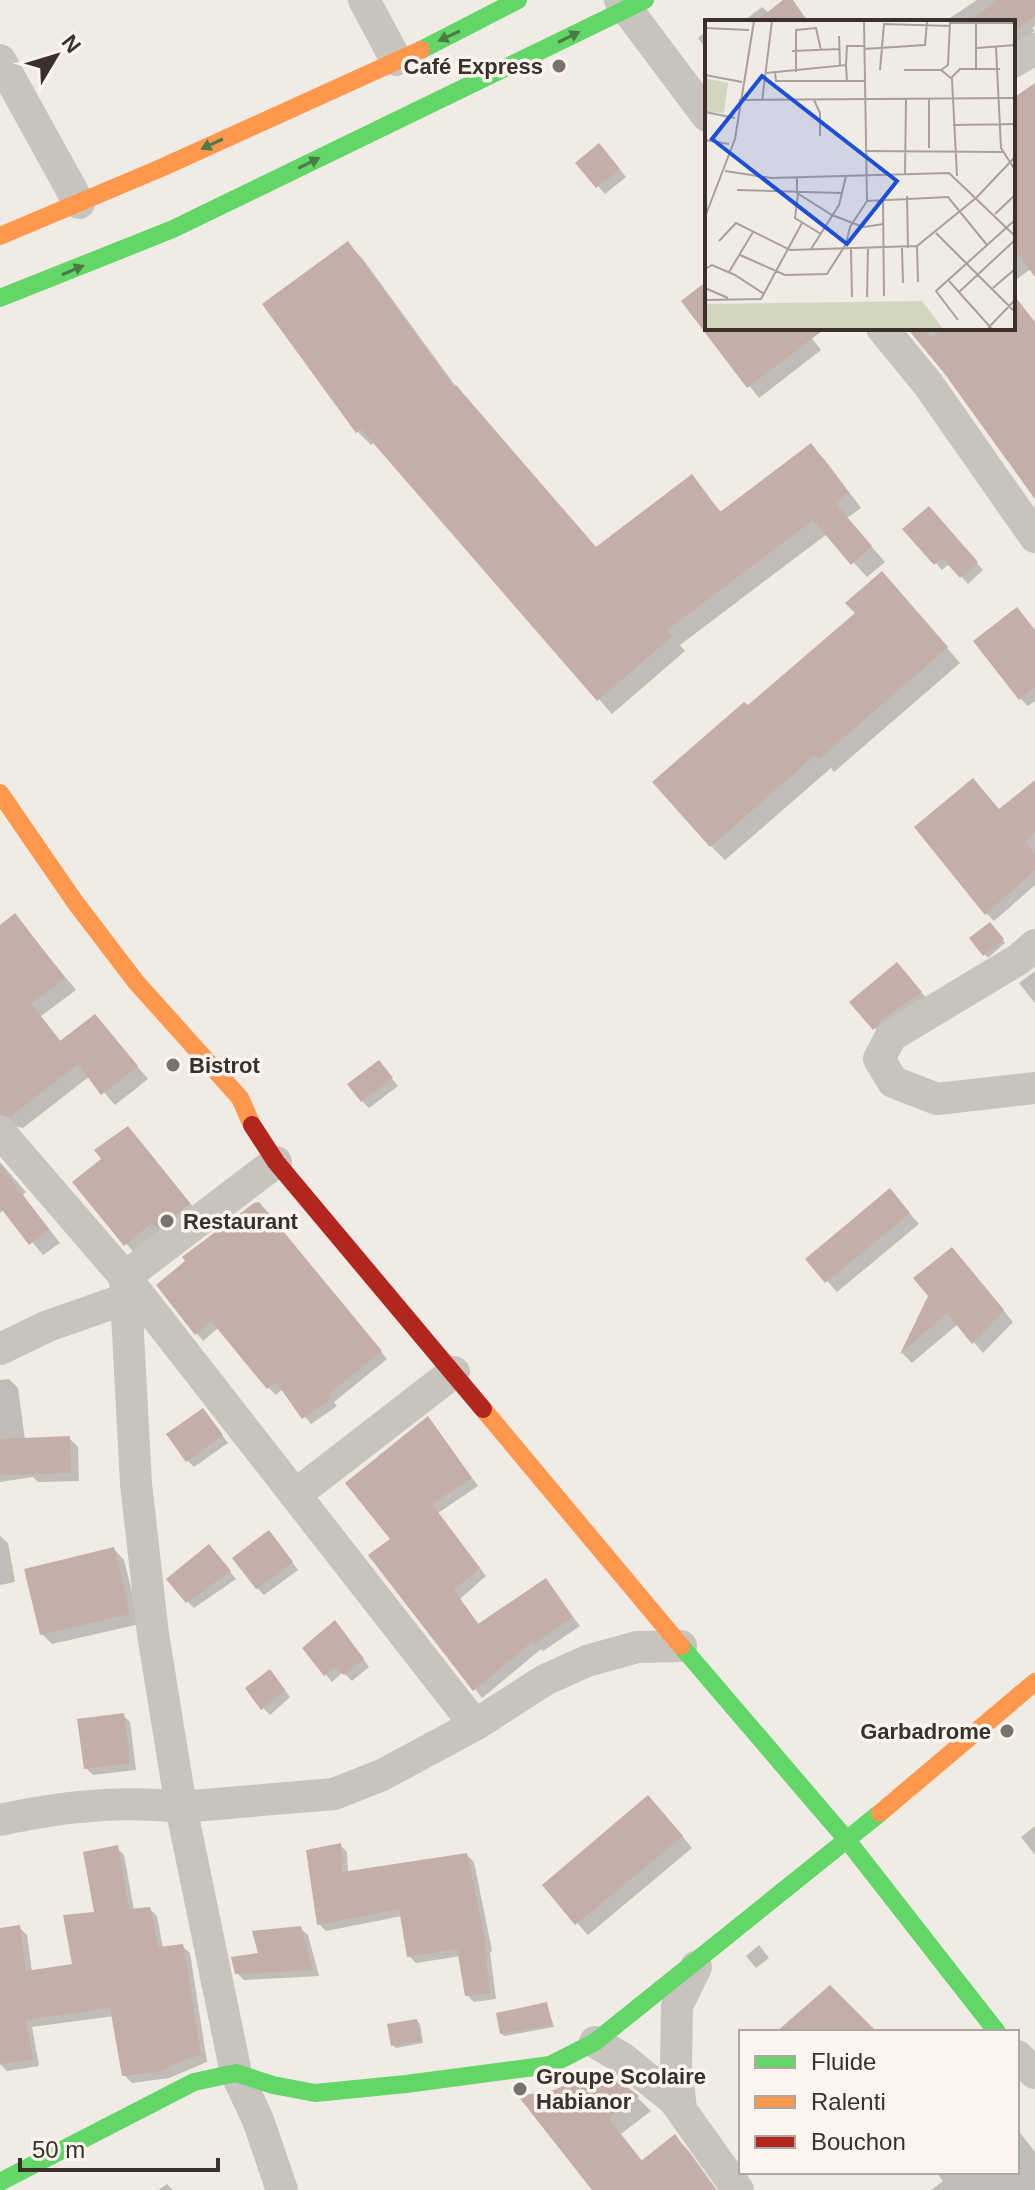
<svg xmlns="http://www.w3.org/2000/svg" width="1035" height="2190" font-family="Helvetica,sans-serif">
	<style>
		.shadow { fill: #0003 }
		.building { fill: #c3afa7 }
		.lines { fill: none; stroke-linecap: round; stroke-linejoin: round }
		.street { stroke: #c9c3be; stroke-width: 32 }
		.fast { stroke: #63d668; stroke-width: 18 }
		.slow { stroke: #ff974d; stroke-width: 18 }
		.jam { stroke: #b3261e; stroke-width: 18 }
		.oneway { fill: #4d7b46 }
		.poi-dot { fill: #7a716c; stroke: #fbf5ee; stroke-width: 3 }
		.labels { text-anchor: middle; dominant-baseline: central; stroke-width: 7; stroke-linejoin: round; paint-order: stroke }
		.poi-label { font-size: 22px; font-weight: bold; fill: #3b302b; stroke: #fbf5ee; text-anchor: start }
		.inset-road { fill: none; stroke: #a8a09b; stroke-width: 2 }
		.view { fill: #1d4ed8; fill-opacity: 0.15; stroke: #1d4ed8; stroke-width: 4 }
		.inset-edge { fill: none; stroke: #3b302b; stroke-width: 4 }
	</style>
	<rect width="100%" height="100%" fill="#f0ebe5"/>
	<!-- shadow -->
	<path class="shadow" d="M786,0H791L809,22H742L762,7L769,13Z
		M977,0H1035V26L1032,28L1035,31L1014,46L1013,22H944Z
		M707,30V50L698,38Z
		M1035,86V266L1013,282V92L1018,97Z
		M606,152L626,177L605,194L578,163Z
		M348,244L362,258L457,388L597,549L691,477L722,513L811,446L825,460L861,508L847,518L885,562L867,577L827,534L680,645L685,651L612,714L376,442L371,445L357,431Z
		M707,284V328H804L821,350L759,398L683,302Z
		M1013,295L1035,323V496L944,371L909,328H1013Z
		M935,515L983,570L968,584L950,563L942,570L936,563Z
		M896,588L960,663L834,772L831,768L725,860L711,846L748,708Z
		M1035,630V701L1028,706L1020,698Z
		M1035,782V885L994,921L986,913L1000,811Z
		M15,916L76,990L41,1016L62,1043L95,1017L148,1079L115,1105L90,1076L23,1128L9,1125L0,1129V928Z
		M990,924L1005,943L988,958L972,939Z
		M1035,971V1003L1019,983Z
		M904,972L928,1000L881,1035L852,1002Z
		M385,1070L398,1086L369,1108L362,1101Z
		M137,1138L198,1213L135,1254L75,1182Z
		M0,1162L26,1192L23,1195L60,1243L43,1255L5,1209L0,1213Z
		M900,1202L919,1224L837,1292L808,1259Z
		M266,1211L387,1359L334,1402L337,1406L311,1424L283,1389L276,1395L269,1388L219,1327L203,1341L158,1286Z
		M962,1260L1013,1322L983,1353L958,1324L912,1363L902,1353L931,1295Z
		M9,1379L18,1388L25,1440L69,1438L78,1447L79,1481L38,1482L33,1477L0,1482V1380Z
		M209,1417L228,1443L194,1467L187,1460Z
		M435,1427L478,1486L438,1513L486,1576L460,1599L480,1626L546,1581L580,1626L543,1651L541,1649L482,1698L371,1555L393,1540Z
		M0,1536L8,1543L15,1582L0,1585Z
		M275,1539L298,1570L264,1595L257,1588Z
		M114,1549L124,1560L140,1624L52,1644L42,1634Z
		M215,1553L236,1579L194,1608L187,1601Z
		M342,1630L369,1667L352,1681L343,1672L332,1682L305,1649Z
		M276,1678L290,1697L270,1715L263,1708Z
		M123,1715L130,1722L136,1770L93,1775L86,1768Z
		M659,1808L692,1848L588,1935L544,1885Z
		M1035,1826V1855L1021,1837Z
		M340,1845L347,1852L348,1873L467,1855L474,1862L492,1951L490,1952L496,1999L474,2002L467,1995L461,1956L416,1963L409,1956L402,1916L326,1931L319,1924Z
		M117,1848L124,1855L134,1910L150,1909L157,1916L163,1948L182,1946L190,1953L207,2062L169,2078L132,2083L124,2075L114,2016L32,2027L39,2066L7,2071L0,2064V1930L19,1927L27,1935L32,1972L74,1966L96,1914Z
		M300,1928L308,1935L319,1976L244,1980L237,1973Z
		M759,1945L769,1958L756,1968L746,1956Z
		M547,2004L554,2027L504,2036L501,2033Z
		M417,2021L420,2024L423,2043L396,2048L393,2045Z
		M554,2092L637,2097L651,2111L621,2134L643,2162L675,2137L689,2151L717,2190H595Z
		M1017,2129L1035,2152V2190H931L943,2181L936,2172H1017Z
		M167,2184L173,2190H158Z"/>
	<!-- building -->
	<path class="building" d="M783,0H793L808,22H755Z
		M998,0H1035V16L1013,32V22H968Z
		M1035,83V277L1013,247V98Z
		M599,143L620,169L596,188L575,163Z
		M348,241L454,387L456,385L596,547L692,474L720,512L811,443L849,493L835,503L872,546L851,565L813,520L667,630L672,636L597,701L361,429L356,433L262,304Z
		M707,281V328H826L747,388L681,301Z
		M1013,294L1035,322V499L944,373L907,328H924L932,338L945,328H1013Z
		M929,506L978,562L960,578L942,558L934,565L902,529Z
		M882,571L948,647L819,759L815,755L710,847L652,782L744,702L748,705L855,613L845,603Z
		M1017,607L1035,630V687L1019,700L973,641Z
		M973,778L999,809L1035,780V832L1025,841L1035,854V870L985,915L914,827Z
		M15,913L65,978L31,1004L60,1041L95,1014L138,1066L101,1095L78,1064L10,1117L0,1114V925Z
		M990,922L1004,939L983,956L969,938Z
		M897,962L922,992L881,1020L873,1030L849,1002Z
		M379,1060L393,1078L361,1102L347,1084Z
		M128,1126L190,1203L158,1228L152,1223L124,1246L72,1182L101,1159L94,1150Z
		M0,1165L49,1230L29,1245L0,1207Z
		M890,1188L910,1213L825,1283L805,1259Z
		M259,1202L382,1351L329,1394L332,1398L302,1419L276,1382L267,1389L211,1321L195,1335L156,1285L185,1261L182,1257L254,1203Z
		M952,1247L1004,1310L972,1344L947,1313L900,1354L928,1296L913,1278Z
		M203,1408L223,1435L186,1462L166,1434Z
		M428,1416L472,1478L432,1504L480,1568L454,1590L478,1624L546,1578L573,1617L534,1644L532,1642L473,1691L368,1555L390,1539L345,1483Z
		M70,1436L71,1473L0,1475V1439Z
		M269,1530L293,1562L256,1589L232,1558Z
		M209,1544L231,1571L186,1603L166,1579Z
		M114,1547L130,1614L40,1635L24,1569Z
		M335,1620L364,1659L344,1675L335,1667L324,1676L302,1648Z
		M270,1669L285,1690L261,1710L245,1688Z
		M124,1713L130,1763L84,1769L77,1719Z
		M648,1795L683,1836L575,1925L542,1885Z
		M341,1843L342,1872L467,1853L486,1945H484L490,1993L465,1996L457,1949L407,1957L399,1909L317,1925L306,1850Z
		M118,1845L129,1909L150,1907L158,1947L183,1944L201,2055L183,2060L161,2071L122,2076L110,2008L26,2020L33,2059L0,2064V1928L20,1925L26,1971L72,1964L63,1915L94,1912L83,1852Z
		M301,1926L313,1970L235,1974L231,1957L258,1953L252,1931Z
		M830,1985L877,2032H776Z
		M547,2002L552,2025L500,2034L496,2013Z
		M417,2019L421,2041L391,2046L387,2024Z
		M607,2071L639,2096L609,2119L641,2161L675,2134L715,2190H592L518,2096L554,2090L576,2080Z"/>
	<g class="lines">
		<!-- street -->
		<path class="street" d="M364,0L396,60
			M620,0L707,116
			M0,60L79,203
			M1013,62L1035,49
			M882,328L928,384L1035,537
			M1035,945L1019,959L891,1036L879,1059L893,1082L937,1099L1035,1088
			M0,1132L125,1277L475,1725
			M276,1162L125,1277L136,1484L153,1634L181,1807L236,2073L258,2120L282,2190
			M0,1349L48,1326L125,1299
			M295,1495L454,1372
			M0,1820C58,1807 122,1800 181,1807L334,1794L382,1775L475,1725L545,1680L587,1661L637,1647L681,1646
			M595,2042L622,2058L674,2100L738,2190
			M1017,2056L1035,2073
			M681,2109L676,2067L677,2006L696,1967"/>
		<!-- fast -->
		<path class="fast" d="M421,50L518,0
			M0,298L173,229L645,0
			M681,1646L847,1840L997,2032
			M0,2182L194,2082L236,2073L273,2085L315,2093L406,2084L550,2065L595,2042L880,1813"/>
		<!-- slow -->
		<path class="slow" d="M0,236L161,168L421,50
			M0,793L75,902L136,982L240,1098L252,1125
			M483,1409L681,1646
			M880,1813L1035,1682"/>
		<!-- jam -->
		<path class="jam" d="M252,1125L276,1162L483,1409"/>
	</g>
	<!-- one-way arrows -->
	<defs><path id="oneway-solid" d="M-6-.8H1V-3.2L6.5 0L1 3.2V.8H-6Z" transform="scale(2)"/></defs>
	<g class="oneway">
		<use href="#oneway-solid" transform="translate(449 36) rotate(155)"/>
		<use href="#oneway-solid" transform="translate(569 37) rotate(-26)"/>
		<use href="#oneway-solid" transform="translate(212 144) rotate(155)"/>
		<use href="#oneway-solid" transform="translate(309 163) rotate(-26)"/>
		<use href="#oneway-solid" transform="translate(73 270) rotate(-23)"/>
	</g>
	<!-- markers -->
	<g class="poi-dot">
		<circle cx="559" cy="66" r="8"/>
		<circle cx="173" cy="1065" r="8"/>
		<circle cx="167" cy="1221" r="8"/>
		<circle cx="1007" cy="1731" r="8"/>
		<circle cx="520" cy="2089" r="8"/>
	</g>
	<g class="labels">
		<!-- poi labels -->
		<g class="poi-label">
			<text x="543" y="66" text-anchor="end">Café Express</text>
			<text x="189" y="1065">Bistrot</text>
			<text x="183" y="1221">Restaurant</text>
			<text x="991" y="1731" text-anchor="end">Garbadrome</text>
			<text x="536" y="2076">Groupe Scolaire<tspan x="536" dy="25">Habianor</tspan></text>
		</g>
	</g>
	<!-- overview -->
	<g transform="translate(705 20)">
		<rect width="310" height="310" fill="#f0ebe5"/>
		<path d="M0,58L23,63L19,93L0,92ZM217,281L238,309H0V284Z" fill="#d1d6bf"/>
		<path class="inset-road" d="M271,1V49M245,3H310M0,8L44,10M134,16L135,46M291,27L296,128L310,150M272,28L310,25M159,29L220,25L222,2M87,31L134,29M141,45L142,26H159M175,50L179,4L245,6M199,50H236L243,45L245,1M236,50L247,59L252,156M91,52V10L111,8L116,30M61,53L141,45L142,62M70,53L71,61H161M0,55L37,62M246,58L255,49H295M224,79V128M34,80L310,78M109,80L115,93V116M57,81L67,1M0,92L30,98M248,105L310,104M0,120L24,124M160,131L298,132M20,151L66,158L244,153L310,216M200,154L201,79M92,158V173L127,195L158,207L179,204M32,170L136,173M93,174L90,198L116,214M202,176L203,228M178,179L179,276M162,181L243,177L282,225M290,194L310,175M0,197L30,119L49,1M231,213L310,292M14,221L31,203L85,230L212,226L271,178L310,137M212,226L213,262M197,228L198,263M106,229L134,185L141,156M146,229L147,277M35,235L80,255L122,254L141,224L145,207L162,181L159,1M0,249L7,245L30,255L59,274M24,252L48,212M244,261L287,309M0,268L23,278M288,268L310,249M254,272L310,220M162,277L163,229M0,280L56,279L97,203M253,300L231,271L310,200M283,308L310,280"/>
		<path class="view" d="M57,56L192,161L142,224L7,119Z"/>
		<rect width="310" height="310" class="inset-edge"/>
	</g>
	<!-- legend -->
	<rect x="739" y="2030" width="280" height="144" fill="#fbf5ee" stroke="#aea6a0" stroke-width="2"/>
	<rect x="755" y="2056" width="40" height="12" fill="#63d668" stroke="#aea6a0" stroke-width="2"/>
	<text x="811" y="2070" font-size="24" fill="#3b302b">Fluide</text>
	<rect x="755" y="2096" width="40" height="12" fill="#ff974d" stroke="#aea6a0" stroke-width="2"/>
	<text x="811" y="2110" font-size="24" fill="#3b302b">Ralenti</text>
	<rect x="755" y="2136" width="40" height="12" fill="#b3261e" stroke="#aea6a0" stroke-width="2"/>
	<text x="811" y="2150" font-size="24" fill="#3b302b">Bouchon</text>
	<!-- north arrow -->
	<g transform="translate(56 56) rotate(52)" stroke="#fbf5ee" stroke-width="6" paint-order="stroke">
	<path d="M0-6L14 30L0 20L-14 30Z" fill="#3b302b"/>
	<text y="-12" font-size="22" font-weight="bold" text-anchor="middle" fill="#3b302b">N</text>
	</g>
	<!-- scale -->
	<path d="M20 2158v12h198v-12" fill="none" stroke="#3b302b" stroke-width="4"/>
	<text x="32" y="2158" font-size="24" fill="#3b302b" stroke="#fbf5ee" stroke-width="6" paint-order="stroke">50 m</text>
</svg>
